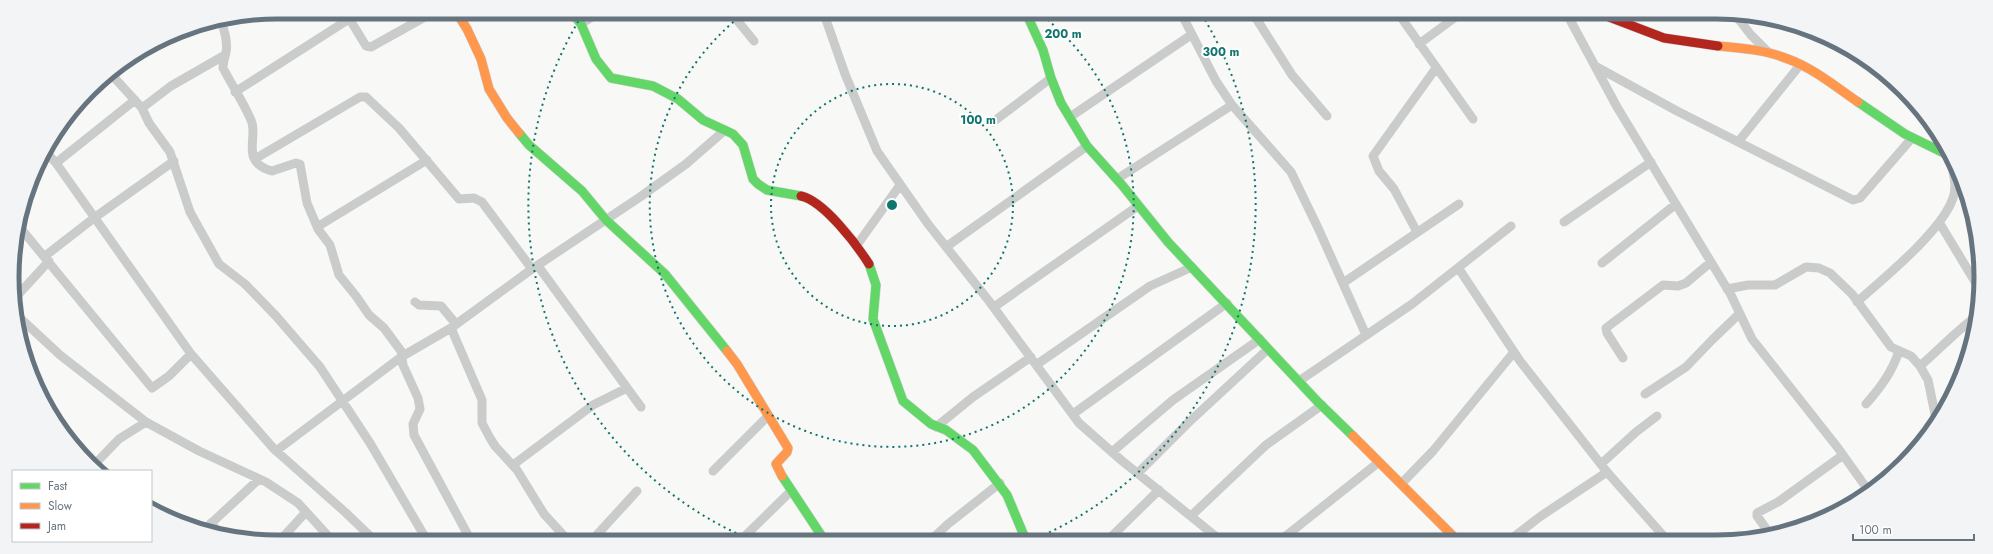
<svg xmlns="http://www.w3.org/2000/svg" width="1993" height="554" font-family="Jost,sans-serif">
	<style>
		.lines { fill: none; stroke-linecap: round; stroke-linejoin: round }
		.fast-casing { stroke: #d3d4d5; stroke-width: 10 }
		.slow-casing { stroke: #d3d4d5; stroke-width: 10 }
		.jam-casing { stroke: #d3d4d5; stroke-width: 10 }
		.street { stroke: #cacccc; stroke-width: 9 }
		.fast { stroke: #63d668; stroke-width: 9 }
		.slow { stroke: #ff974d; stroke-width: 9 }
		.jam { stroke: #b3261e; stroke-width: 9 }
		.ring { fill: none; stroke: #0f766e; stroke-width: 2; stroke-dasharray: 2 4 }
		.rim { fill: none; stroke: #66747f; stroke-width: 5 }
		.centre { fill: #0f766e; stroke: #fff; stroke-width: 2 }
		.ring-label { font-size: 12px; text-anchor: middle; font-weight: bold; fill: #0f766e; stroke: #fff; stroke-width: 4; stroke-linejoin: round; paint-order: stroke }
	</style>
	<rect width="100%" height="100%" fill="#f8f8f7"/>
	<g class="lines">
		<!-- fast casing -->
		<g class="fast-casing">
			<path id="fast" d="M572,13L581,24L596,59L611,78L653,86L678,99L703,120L733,134L743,145L753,179L758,184L767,190L801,196
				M1027,15L1043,50L1051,78L1061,103L1087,146L1122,185L1168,242L1318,402L1353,436
				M1858,102L1905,134L1950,156
				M519,133L529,145L582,191L606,220L665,274L727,351
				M869,264L876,285L873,319L903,401L931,424L946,430L973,450L1007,495L1025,538
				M782,476L823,538"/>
		</g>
		<!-- slow casing -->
		<g class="slow-casing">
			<path id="slow" d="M457,13L467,29L481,59L489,89L507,118L519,133
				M1718,46C1742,48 1766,50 1788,59C1813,68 1836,87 1858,102
				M727,351L737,364L788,448L787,452L776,464L782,476
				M1353,436L1456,539"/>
		</g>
		<!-- jam casing -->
		<g class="jam-casing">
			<path id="jam" d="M1609,17L1664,38L1718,46
				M801,196C824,201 857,245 869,264"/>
		</g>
		<!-- street -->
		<path class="street" d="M732,14L754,41
			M824,14L845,74L877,151L928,224L989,301L1079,423L1121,460L1219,539
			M1182,15L1216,81L1232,105L1291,172L1319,230L1366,335
			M1254,15L1292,75L1327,116
			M1400,16L1473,119
			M1568,16L1617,107L1731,295L1752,339L1838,448L1868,490
			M1737,17L1751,35L1769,53
			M219,19C224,26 228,43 226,52C225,58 223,61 223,68C232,85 243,102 251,120C259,137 239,162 272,171L296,163L300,164L307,203L318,229L330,245L339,275L356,296L369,315L384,328L401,351L403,365L418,398L420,409L413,424L414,435L469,537
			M222,24L235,16
			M581,24L598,13
			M1419,44L1457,16
			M1595,66L1677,111L1853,200L1860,198L1912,138
			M110,73L142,108L149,123L170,152L190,212L219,264L245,284L276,316L320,367L370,443L425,537
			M235,92L346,21L349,20L352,23L366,46L371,47L432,13
			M142,108L171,86L225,55
			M1070,117L1191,35
			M993,122L1051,78
			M1738,142L1800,65
			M45,151L56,163L191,354L274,449L345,512L371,537
			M255,159L360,97H366L399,128L459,199L474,198L482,202L532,269
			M56,163L135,100
			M1117,179L1232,105
			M1564,222L1651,162
			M1939,222L1980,290
			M18,225L152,388L169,376L191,354
			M317,227L427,160
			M1417,232L1394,189L1379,171L1373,156L1436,68
			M857,245L900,185
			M946,247L1087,146
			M45,256L94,218L174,161
			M1602,263L1676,204
			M538,266L641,407
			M1459,269L1520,361L1607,472L1667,540
			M1343,283L1459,204
			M1727,289L1748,285H1775L1806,267L1819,268L1830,273L1852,294L1891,347L1911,356L1920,366L1928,380L1936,419
			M16,297L49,261
			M415,302L419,305L441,306L456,324
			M1857,302C1884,278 1942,231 1953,198C1958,184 1952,169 1949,156
			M994,307L1138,206
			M18,316L60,355L146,422L199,451L266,482L298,503L329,537
			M451,328L482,400V423L490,438L495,446L517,470L544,514L566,538
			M1623,358L1607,333L1606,328L1663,285L1678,286L1686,283L1711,262
			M1036,365L1150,286L1192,267
			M1920,366C1940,349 1956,331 1977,316
			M1299,381L1412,304L1511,226
			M1645,394L1686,367L1713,339L1739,314
			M1866,404C1881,387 1892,372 1899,351
			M1073,414L1227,303
			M936,427L973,397L1031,357
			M276,451L401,357L451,328L532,269L640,197L686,164L725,130
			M1112,452L1173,400L1260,339
			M1601,464L1636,432L1657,416
			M513,465L593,405L627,388
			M93,466L119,439L146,422
			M713,471L768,416
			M1138,473L1188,423L1268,349
			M1401,484L1433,451L1514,352
			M1191,516L1266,445L1322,405
			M211,523L222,536
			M205,529L259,479
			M1770,534L1757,516V513L1778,502L1843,455
			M283,537L306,512
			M594,538L637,491
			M743,538L791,491
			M933,538L948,524L1000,483
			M1109,539L1159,490
			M1282,539L1379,462
			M1511,539L1541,516L1607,472
			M1672,540L1677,538L1679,540"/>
		<!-- fast -->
		<use href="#fast" class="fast"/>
		<!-- slow -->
		<use href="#slow" class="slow"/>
		<!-- jam -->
		<use href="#jam" class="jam"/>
	</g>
	<!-- distance rings -->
	<g class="ring">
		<circle cx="892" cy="205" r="121"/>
		<path d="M1043 16A242 242 0 1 1 743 14"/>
		<path d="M747 538A363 363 0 0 1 582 15M1202 15A363 363 0 0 1 1037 538"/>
	</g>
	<!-- crop -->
	<path d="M0 0H1993V554H0ZM277 19H1716A258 258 0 0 1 1974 277V277A258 258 0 0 1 1716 535H277A258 258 0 0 1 19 277V277A258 258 0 0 1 277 19Z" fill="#f3f4f5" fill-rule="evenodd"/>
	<path class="rim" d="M277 19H1716A258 258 0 0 1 1974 277V277A258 258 0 0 1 1716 535H277A258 258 0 0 1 19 277V277A258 258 0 0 1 277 19Z"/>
	<circle cx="892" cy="205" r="6" class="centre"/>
	<g class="ring-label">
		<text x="1063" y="38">200 m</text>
		<text x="1221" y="56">300 m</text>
		<text x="978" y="124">100 m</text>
	</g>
	<!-- legend -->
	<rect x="12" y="470" width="140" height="72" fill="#ffffff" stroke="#c2c7cc"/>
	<rect x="20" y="483" width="20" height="6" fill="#63d668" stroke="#c2c7cc"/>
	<text x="48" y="490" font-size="12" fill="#66747f">Fast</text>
	<rect x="20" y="503" width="20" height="6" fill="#ff974d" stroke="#c2c7cc"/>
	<text x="48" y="510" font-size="12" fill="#66747f">Slow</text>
	<rect x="20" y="523" width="20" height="6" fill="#b3261e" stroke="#c2c7cc"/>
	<text x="48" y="530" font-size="12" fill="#66747f">Jam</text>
	<!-- scale -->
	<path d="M1853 534v6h121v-6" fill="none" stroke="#66747f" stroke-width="2"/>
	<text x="1859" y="534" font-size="12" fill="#66747f" stroke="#ffffff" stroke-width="3" paint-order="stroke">100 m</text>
</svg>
